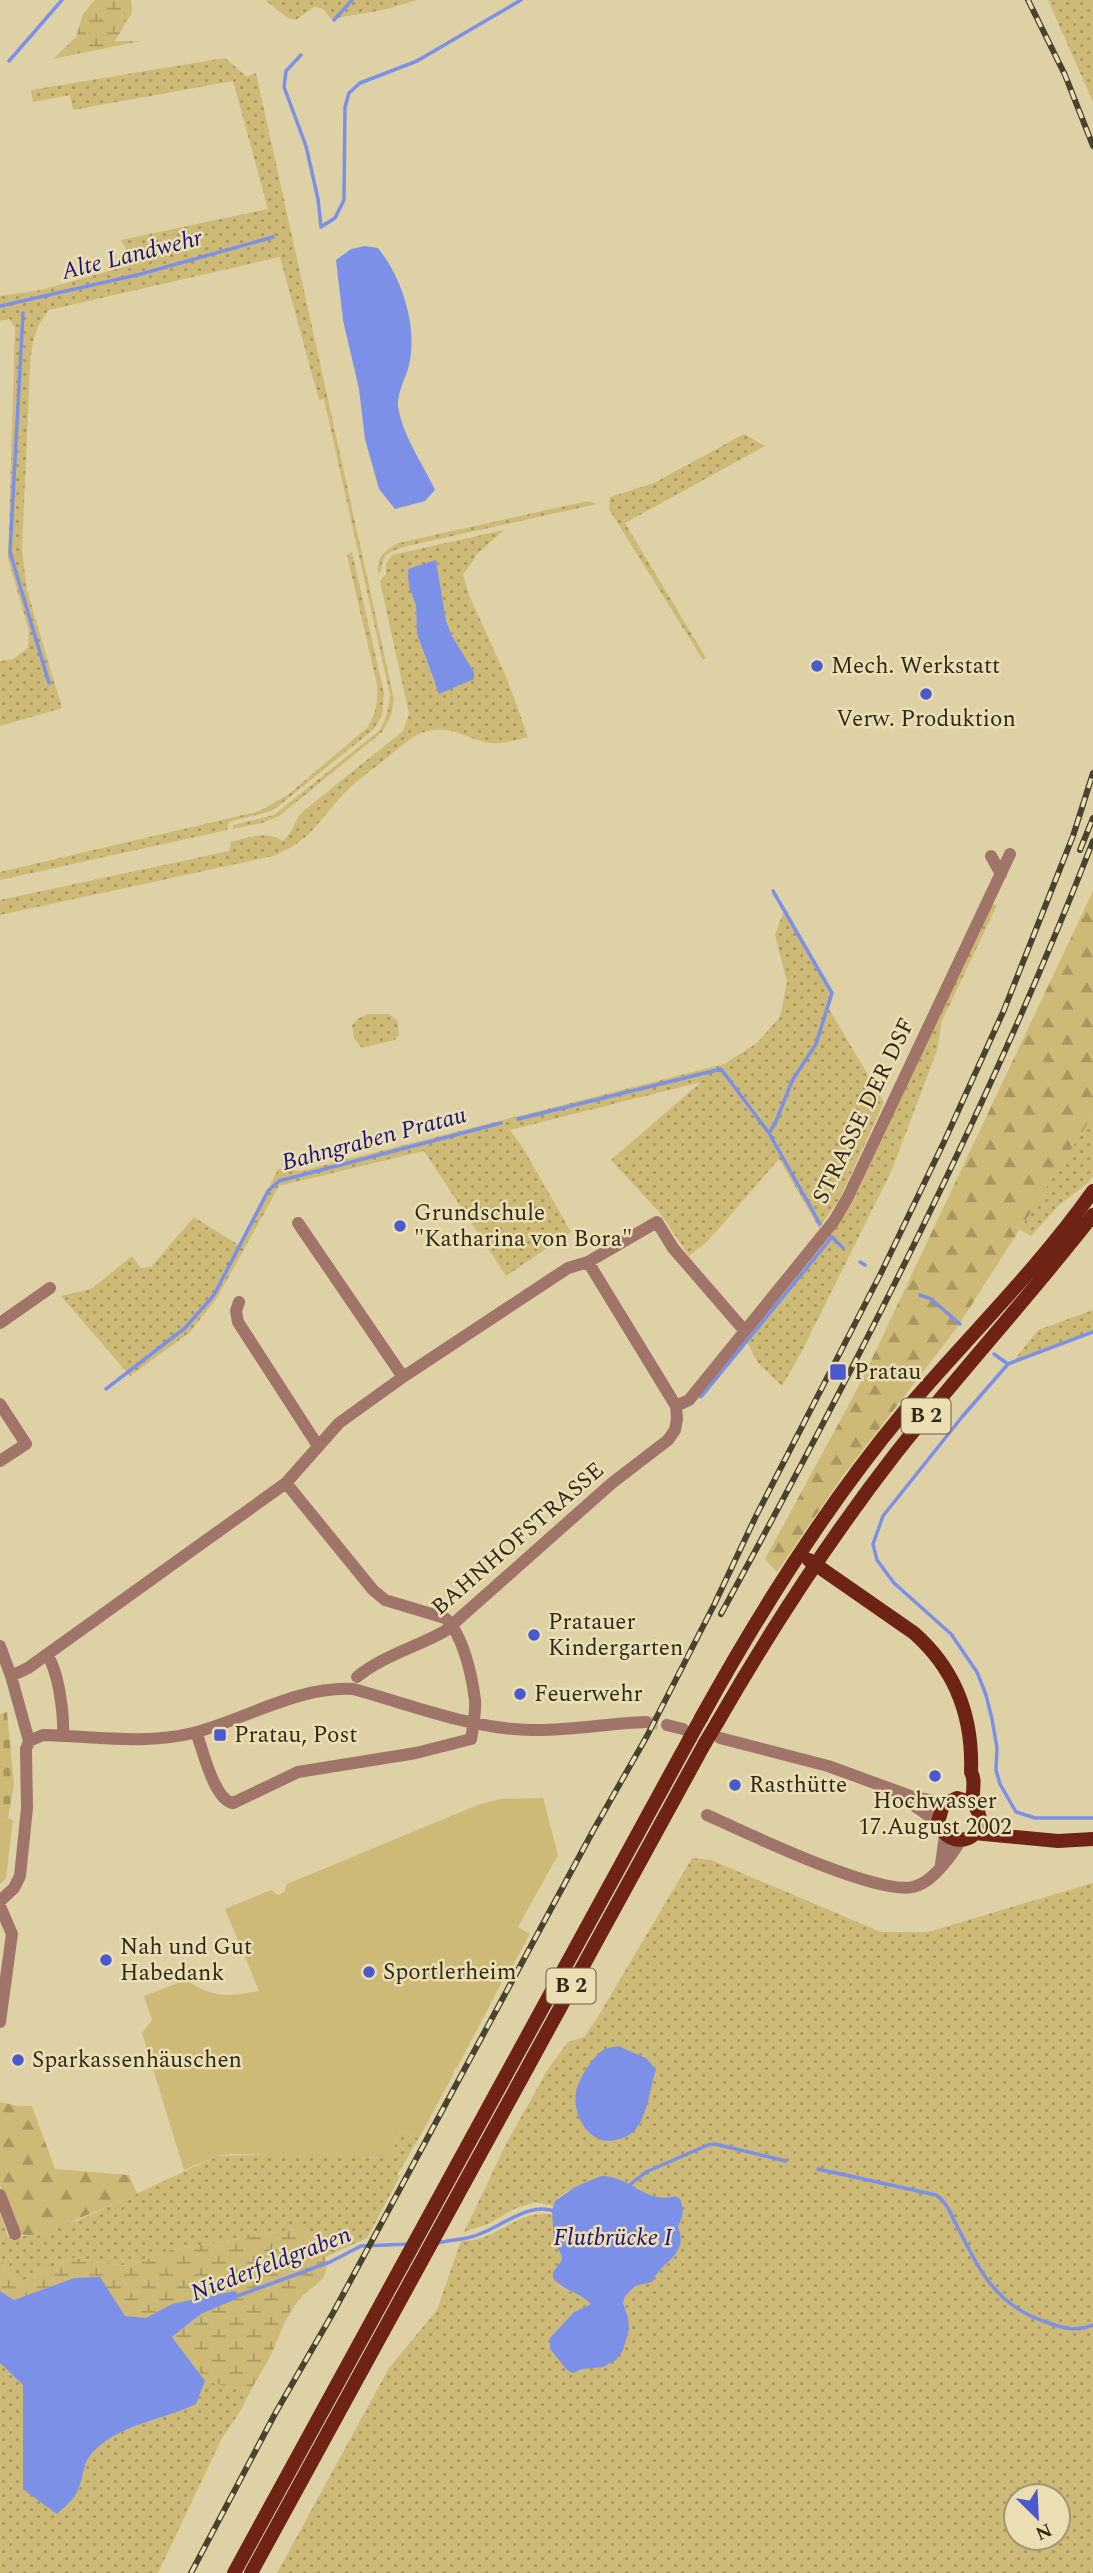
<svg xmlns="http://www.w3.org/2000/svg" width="1093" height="2573" font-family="Spectral,serif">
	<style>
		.grass { fill: url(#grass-dots); fill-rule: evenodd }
		.forest { fill: url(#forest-firs) }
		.wetland { fill: url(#wetland-marsh) }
		.cemetery { fill: url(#cemetery-stones) }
		.green { fill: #ceba77 }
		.water { fill: #7c90e7 }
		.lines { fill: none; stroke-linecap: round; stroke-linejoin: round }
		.stream { stroke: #7c90e7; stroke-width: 3.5 }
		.minor-tunnel { stroke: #bbaf8a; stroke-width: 12; stroke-dasharray: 12 6; stroke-linecap: butt }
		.minor { stroke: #a1746a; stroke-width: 12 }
		.major { stroke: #6f2314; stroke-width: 14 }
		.rail-casing { stroke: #49422e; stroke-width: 6 }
		.rail { stroke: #ecdeb3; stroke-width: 3.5; stroke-dasharray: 10; stroke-linecap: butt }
		.major-bridge { stroke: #6f2314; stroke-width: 14 }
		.poi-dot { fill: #4a59ce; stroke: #ecdeb3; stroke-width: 2.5 }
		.labels { text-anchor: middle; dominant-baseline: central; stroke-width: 5; stroke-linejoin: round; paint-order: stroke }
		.shield { fill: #ecdeb3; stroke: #685f47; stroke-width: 2 }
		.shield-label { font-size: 21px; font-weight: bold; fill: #2f2919 }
		.poi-label { font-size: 23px; fill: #2f2919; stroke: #ecdeb3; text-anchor: start }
		.street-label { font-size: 23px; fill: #2f2919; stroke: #ecdeb3 }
		.water-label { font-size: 24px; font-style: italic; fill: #191278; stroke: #ecdeb3 }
	</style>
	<defs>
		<pattern id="grass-dots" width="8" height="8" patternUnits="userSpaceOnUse" patternTransform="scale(1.75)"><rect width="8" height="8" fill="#ceba77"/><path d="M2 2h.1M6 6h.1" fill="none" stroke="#a89761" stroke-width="1.8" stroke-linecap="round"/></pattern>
		<pattern id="forest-firs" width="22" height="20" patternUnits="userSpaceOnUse" patternTransform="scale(1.75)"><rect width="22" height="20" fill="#ceba77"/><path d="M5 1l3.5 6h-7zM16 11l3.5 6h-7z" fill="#a89761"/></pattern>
		<pattern id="wetland-marsh" width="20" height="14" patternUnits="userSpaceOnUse" patternTransform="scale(1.75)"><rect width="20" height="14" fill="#ceba77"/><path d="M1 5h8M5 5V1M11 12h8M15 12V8" fill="none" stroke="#a89761"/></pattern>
		<pattern id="cemetery-stones" width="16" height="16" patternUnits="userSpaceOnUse" patternTransform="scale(1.75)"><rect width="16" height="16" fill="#ceba77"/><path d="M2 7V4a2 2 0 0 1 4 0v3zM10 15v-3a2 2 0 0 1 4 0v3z" fill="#a89761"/></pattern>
	</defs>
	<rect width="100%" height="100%" fill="#ded1a6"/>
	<!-- grass -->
	<path class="grass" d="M265,0H417L383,10L331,19L323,9L314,7L296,20L288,18Z
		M1048,0H1093V102Z
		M225,58L247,77L256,73L394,699L391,716L382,732L279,816L262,823L233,829V825L274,815L380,730C386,718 389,709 390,695L324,399L319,400L280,257L49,310C34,328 32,344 30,367L22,550L27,590L62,708L0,726V661L13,659L28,648L29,631L8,559L15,328L10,319L0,321V296L41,290L134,264L121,240L268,209L233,81L73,110L70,95L33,102L31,90Z
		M744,434L765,446L625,523L706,658L703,660L609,509L610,497L654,483Z
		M588,501L597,504L407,546C390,552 383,552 381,571L378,574C377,556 383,552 398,543Z
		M504,530L478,553L463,575L469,595L507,679L528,737C516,740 504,744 491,743C466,740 453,723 424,732C411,737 400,747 389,756C373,769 354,782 340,798C314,826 310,841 273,856L0,915V900L229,851L231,842C249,837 266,830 283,841C295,830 292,825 301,813L403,731L409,714L380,581L386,574V564L392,555ZM436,561L446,621L452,636L474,672L434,682L417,634L416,605L408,569Z
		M352,552L384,693L382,715L374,729L280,805L271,811L229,822L227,830L0,880V872L260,811L289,794L367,728C377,712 378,701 377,684L347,555Z
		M991,904L997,905L941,1023L938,1048L891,1172L800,1355L782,1386L758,1363L745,1338L837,1226L854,1200Z
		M785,908L833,994L829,1009L884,1102L840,1198L819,1228L779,1159L707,1242L689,1256L660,1213L611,1160L701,1082L510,1130L523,1148L571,1232L506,1276L424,1151L279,1186L217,1298L189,1333L130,1376L61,1296L91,1289L132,1256L141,1268L151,1267L194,1217L240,1246L278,1169L301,1171L724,1064L757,1043L780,1017L787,982L775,935Z
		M368,1014H389L398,1021L399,1035L395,1040L362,1048L354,1038L352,1026L357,1019Z
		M1093,1115V1176L1089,1182L1058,1206L1031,1236L1019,1229Z
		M1093,1310V1331L1012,1363L1038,1330Z
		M692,1858L711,1860L881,1932H928L1093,1883V2573H277L389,2368L437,2310L461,2241C496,2243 519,2207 553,2215L554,2243L561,2254L562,2260L553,2272L559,2286L587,2299L591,2304L574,2312L578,2372C589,2365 603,2367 616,2360L628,2317L623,2302L625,2296L635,2286L652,2282C663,2259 689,2254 678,2226L682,2219L675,2196C663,2200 649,2197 638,2191C633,2189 628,2184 623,2183C604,2180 560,2186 553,2206L535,2202L514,2209L488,2224L464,2232L507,2142L548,2069L568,2042L584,2037L599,2015ZM618,2046L646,2058L656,2069L643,2117ZM1016,2496H1058V2538H1016Z
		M400,2131L419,2138L397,2175L400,2176L367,2238L325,2257L317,2249L307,2227L171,2250L128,2266L73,2258L19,2282L6,2272L0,2256V2213L8,2237L40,2235L68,2222L77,2221L218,2156L280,2154L386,2158L392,2153Z
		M0,2363L23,2385V2489L76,2494C80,2482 83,2463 92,2453C120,2423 162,2421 196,2404L205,2381L250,2392L241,2410L222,2438L158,2573H0Z"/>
	<!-- forest -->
	<path class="forest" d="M1093,891V1115L956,1329L842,1477L777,1572L765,1559L860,1384Z
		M0,2102L19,2106H32L55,2169L129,2175L137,2194L40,2235L29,2237L18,2233L0,2185Z"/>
	<!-- wetland -->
	<path class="wetland" d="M95,0H131L132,12L115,41H141L53,59L76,37L83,14Z
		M307,2227L317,2250L325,2257C332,2283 311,2284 299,2300C287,2314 281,2332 274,2348C267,2364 258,2377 250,2392L205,2381L172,2337L201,2314L234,2300L172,2304L146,2319L125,2316L74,2278L14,2300L0,2291V2256L6,2272L19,2282L73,2258L128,2266L171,2250Z"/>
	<!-- cemetery -->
	<path class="cemetery" d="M7,1712L14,1785L8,1818L0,1821V1714Z"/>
	<!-- green -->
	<path class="green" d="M543,1798L558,1855L518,1927L530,1934L505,1980H503L457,2068H455L453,2075L419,2138L400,2131L392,2153L386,2158L232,2154L218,2156L184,2170L142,2033L152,2020L144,1996L186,1980C213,1998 228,1997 259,1991L225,1909L271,1890L278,1895L284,1892L287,1884L480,1804L501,1799Z
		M8,1818L13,1820L6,1878L0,1884V1821Z"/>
	<!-- water -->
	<path class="water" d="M365,246L378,248C402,278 418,326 409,365C406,378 397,392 398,406C402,435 423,464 435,490L425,501L395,509L379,489L365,439L359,389L343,320L336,260L351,249Z
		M436,560L446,621L452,636L474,672V679L439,694L417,634L416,605L409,587L408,569Z
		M618,2046L646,2058L656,2069C650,2088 648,2115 635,2130C630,2136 623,2138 616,2140C588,2147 568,2110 578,2085C582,2074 593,2057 603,2050C606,2048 614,2047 618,2046Z
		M601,2176C628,2175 647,2205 675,2196L680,2199C684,2210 684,2216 678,2226C689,2256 664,2258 652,2282L635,2286L625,2296L623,2303L628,2317L629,2329L623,2350L616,2360L603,2367L583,2369L573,2373L567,2370L550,2349V2338L574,2312L591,2304C580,2292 564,2292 553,2278V2272L562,2260L561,2254L554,2243L552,2210L555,2201L575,2187Z
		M100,2277L125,2316L146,2318L172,2304L235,2291L237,2297L234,2300L201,2314L172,2337L205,2381L196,2404C162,2421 120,2423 92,2453C82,2464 83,2482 76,2494C72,2501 63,2508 57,2514L23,2489V2385L0,2363V2291L14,2300L74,2278Z"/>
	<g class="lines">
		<!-- stream -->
		<path class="stream" d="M334,20L352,0
			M301,55L286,71L284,87L306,146L318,199L321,227L335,218L344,200L345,107L349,93L360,83L417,61L521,0
			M9,61L62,0
			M0,306L141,274L273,237
			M23,313L10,552L49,683
			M518,1119L721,1069L769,1133L820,1224
			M769,1133L775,1124L792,1081L816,1044L832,993L773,891
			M860,1262L865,1265
			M920,1295L931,1299L960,1324
			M994,1354L1008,1364L1093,1332
			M1008,1364L962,1417L883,1516L873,1544L877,1560L894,1583L951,1634L977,1672L986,1695L992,1719L997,1748L996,1770L1000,1784L1016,1812L1035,1818H1093
			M106,1389L185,1328L214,1295L268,1191L279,1181L501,1123
			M701,1397L832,1237L843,1248
			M818,2169L936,2195C947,2202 951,2215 957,2226C980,2271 995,2305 1046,2322C1062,2328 1076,2332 1093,2325
			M626,2188L646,2172L708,2145L715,2144L786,2161
			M438,2243C449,2240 460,2240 471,2237C497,2231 529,2199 556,2212
			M232,2298L330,2262L361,2246L410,2244"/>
		<!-- minor-tunnel -->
		<path class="minor-tunnel" d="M646,1722L667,1725"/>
		<!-- minor -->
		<path class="minor" d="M991,856L1001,874
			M298,1223L403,1377
			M239,1302L236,1311L238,1322L318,1446
			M0,1323L50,1288
			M0,1404L26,1444L0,1461
			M676,1406L689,1400L834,1221L848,1197L1010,854
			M0,1646L11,1676L29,1741L26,1749L27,1808L20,1876L14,1888L0,1901
			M47,1655C59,1672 64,1715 63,1736
			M11,1676L28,1668L286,1483L339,1423L403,1377L568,1268L588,1262L657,1222L673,1248L744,1330
			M357,1677C382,1656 417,1647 445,1631L612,1483L668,1440L675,1430L677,1419L676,1406L588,1262
			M667,1725L683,1729
			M196,1732C203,1750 214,1800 233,1803L298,1772L416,1753L471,1739C473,1726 476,1713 475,1700C472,1676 463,1634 445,1618L385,1600L373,1590L286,1483
			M720,1738L828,1766L913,1797L945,1803
			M29,1741L43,1735C92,1736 145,1745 193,1733C247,1719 297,1686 353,1689C412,1705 471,1729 532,1730C570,1731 608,1723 646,1722
			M903,1798L938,1822
			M707,1815C747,1833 875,1895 913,1887C932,1883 951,1856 961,1840
			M941,1864L945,1835
			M0,1906L12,1934L0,2022
			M0,2195L15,2234"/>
		<!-- major -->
		<path class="major" d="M809,1560L914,1633C956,1670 973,1717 971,1772C976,1781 972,1790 973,1799C974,1807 980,1812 980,1820C978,1846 945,1846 938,1822L943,1805L957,1798L973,1803
			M701,1718C760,1611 825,1507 903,1413C966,1339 1037,1270 1093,1191
			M717,1723C771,1629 830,1538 896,1453C960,1372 1030,1296 1093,1215
			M974,1833L1058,1841L1093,1839
			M234,2573L690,1738
			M251,2573L705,1743"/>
		<!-- rail casing -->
		<g class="rail-casing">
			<path id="rail" d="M1028,0L1065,75L1093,146
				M1080,850L1093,818
				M721,1614C858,1363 989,1108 1093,841
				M191,2573L276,2412L333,2313L593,1831L647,1736L714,1605L756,1516L881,1273L944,1142L1004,1010L1073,836L1093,773"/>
		</g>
		<!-- rail -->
		<use href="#rail" class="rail"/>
		<!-- major-bridge -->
		<path class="major-bridge" d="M690,1738L701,1718
			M705,1743L717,1723"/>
	</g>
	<!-- markers -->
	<g class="poi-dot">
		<circle cx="817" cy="666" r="7"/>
		<circle cx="926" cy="694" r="7"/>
		<circle cx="400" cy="1226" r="7"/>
		<rect x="829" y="1363" width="18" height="18" rx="3.5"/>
		<circle cx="534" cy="1635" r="7"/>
		<circle cx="520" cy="1694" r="7"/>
		<rect x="213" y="1728" width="14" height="14" rx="3.5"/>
		<circle cx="935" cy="1776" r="7"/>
		<circle cx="735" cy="1785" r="7"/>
		<circle cx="106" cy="1960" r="7"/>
		<circle cx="369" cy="1972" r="7"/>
		<circle cx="18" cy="2060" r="7"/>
	</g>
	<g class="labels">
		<!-- shield labels -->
		<g class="shield">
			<rect x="901.5" y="1398.5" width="49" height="35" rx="5"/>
			<rect x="546.5" y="1968.5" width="49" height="35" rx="5"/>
		</g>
		<g class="shield-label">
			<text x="926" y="1416">B 2</text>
			<text x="571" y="1986">B 2</text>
		</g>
		<!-- poi labels -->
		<g class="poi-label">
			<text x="831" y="666">Mech. Werkstatt</text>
			<text x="926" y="719" text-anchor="middle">Verw. Produktion</text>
			<text x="414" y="1213">Grundschule<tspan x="414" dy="26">"Katharina von Bora"</tspan></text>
			<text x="854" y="1372">Pratau</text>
			<text x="548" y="1622">Pratauer<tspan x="548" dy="26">Kindergarten</tspan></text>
			<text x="534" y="1694">Feuerwehr</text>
			<text x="234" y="1735">Pratau, Post</text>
			<text x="749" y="1785">Rasthütte</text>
			<text x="935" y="1801" text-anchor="middle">Hochwasser<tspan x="935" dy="26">17.August 2002</tspan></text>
			<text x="120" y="1947">Nah und Gut<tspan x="120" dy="26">Habedank</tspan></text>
			<text x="383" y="1972">Sportlerheim</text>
			<text x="32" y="2060">Sparkassenhäuschen</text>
		</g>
		<!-- street labels -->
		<g class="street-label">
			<text transform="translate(864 1111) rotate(-64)">STRASSE DER DSF</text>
			<text transform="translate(518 1539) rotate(-41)">BAHNHOFSTRASSE</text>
		</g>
		<!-- water labels -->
		<g class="water-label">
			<text transform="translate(132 255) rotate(-14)">Alte Landwehr</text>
			<text transform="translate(374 1139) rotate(-15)">Bahngraben Pratau</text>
			<text x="613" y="2238">Flutbrücke I</text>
			<text transform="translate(271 2264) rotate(-21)">Niederfeldgraben</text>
		</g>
	</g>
	<!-- north arrow -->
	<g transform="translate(1037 2517) rotate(156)"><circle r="33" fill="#ecdeb3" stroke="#a09675" stroke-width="2"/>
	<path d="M0-5L12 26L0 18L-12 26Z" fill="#4a59ce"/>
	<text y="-10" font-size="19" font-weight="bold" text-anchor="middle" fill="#2f2919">N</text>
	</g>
</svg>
